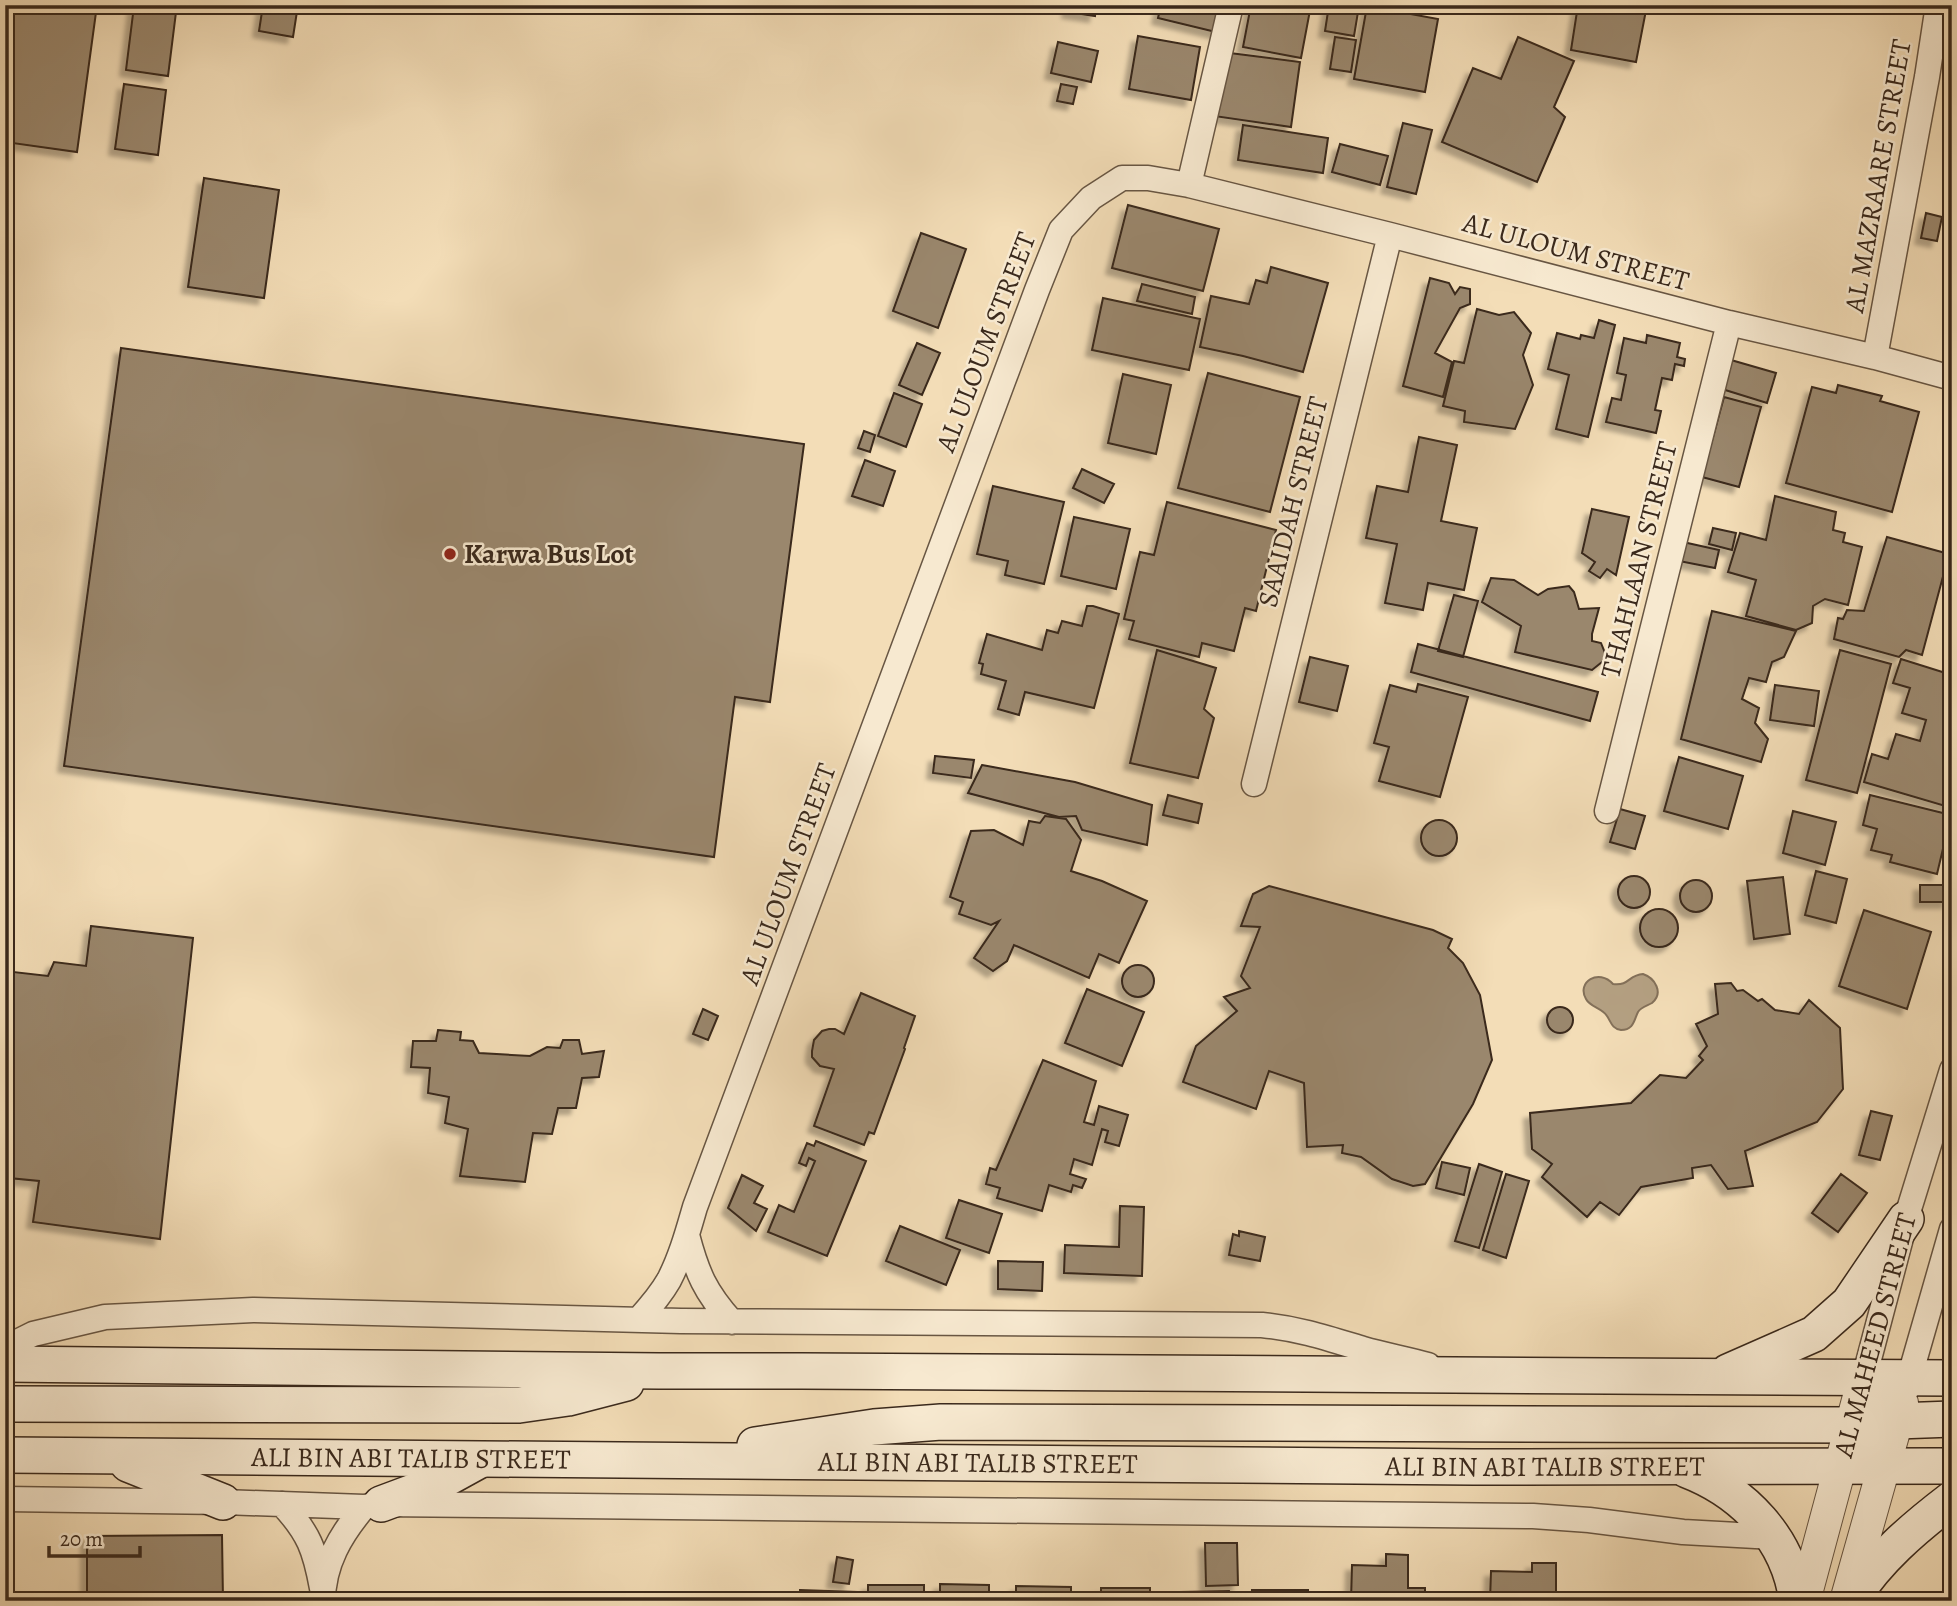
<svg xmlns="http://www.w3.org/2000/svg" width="1957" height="1606" font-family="Alegreya,serif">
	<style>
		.water { fill: #b4a082; stroke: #837059; stroke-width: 2 }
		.building { fill: #9a876d; stroke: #3a291c; stroke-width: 2; filter: url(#shadow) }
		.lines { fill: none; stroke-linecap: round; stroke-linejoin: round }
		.minor-casing { stroke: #685643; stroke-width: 27 }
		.tertiary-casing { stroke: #685643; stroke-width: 34 }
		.secondary-casing { stroke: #3a291c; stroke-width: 38 }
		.minor { stroke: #f7e9d0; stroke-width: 24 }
		.tertiary { stroke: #f7e9d0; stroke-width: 32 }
		.secondary { stroke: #f7e9d0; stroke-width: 35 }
		.poi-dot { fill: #8f2418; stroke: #f7e9d0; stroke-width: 2.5 }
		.labels { text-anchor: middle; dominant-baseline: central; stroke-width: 5; stroke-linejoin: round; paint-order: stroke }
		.street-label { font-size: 28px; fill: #3a291c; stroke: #f7e9d0 }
		.poi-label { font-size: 28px; font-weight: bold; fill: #3a291c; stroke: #f7e9d0; text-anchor: start }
	</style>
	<defs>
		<filter id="shadow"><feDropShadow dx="-6" dy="6" stdDeviation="2" flood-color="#0004"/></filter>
	</defs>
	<rect width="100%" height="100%" fill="#f3ddb7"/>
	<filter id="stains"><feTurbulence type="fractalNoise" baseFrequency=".00286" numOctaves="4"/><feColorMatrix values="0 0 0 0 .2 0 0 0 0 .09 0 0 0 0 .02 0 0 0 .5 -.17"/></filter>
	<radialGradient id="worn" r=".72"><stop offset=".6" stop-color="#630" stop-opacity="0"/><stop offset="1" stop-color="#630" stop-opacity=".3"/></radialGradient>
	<!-- water -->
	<path class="water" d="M1643,974C1655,978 1664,993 1652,1003C1647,1006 1641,1007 1638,1012C1634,1020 1634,1030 1621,1030C1612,1029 1611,1022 1607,1016C1602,1008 1590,1007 1586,999C1576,982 1599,968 1613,984C1630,986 1628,975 1643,974Z"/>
	<!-- building -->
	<path class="building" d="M5,5H97L77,152L5,142Z
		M263,5H298L293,37L259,31Z
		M1069,5H1096L1095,16L1068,12Z
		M1161,5H1226L1220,33L1158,18Z
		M1251,5H1311L1301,58L1243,47Z
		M1329,5L1359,6L1354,36L1325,31Z
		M1578,5H1647L1636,62L1571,50Z
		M134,6L176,12L168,76L126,70Z
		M1367,6L1438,19L1425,92L1354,79Z
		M1138,36L1200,47L1191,100L1129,89Z
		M1335,37L1356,40L1351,72L1330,69Z
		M1518,37L1574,61L1554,107L1565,117L1537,182L1442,142L1473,68L1501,79Z
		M1058,42L1098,51L1091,82L1051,73Z
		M1222,52L1300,62L1291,127L1214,116Z
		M124,84L166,90L158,155L115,149Z
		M1061,84L1077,87L1073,104L1057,101Z
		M1403,123L1432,130L1416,194L1387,187Z
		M1243,125L1328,138L1323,173L1238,160Z
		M1340,144L1388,156L1380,185L1332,172Z
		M204,178L279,190L264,298L188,287Z
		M1128,205L1219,229L1203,291L1112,268Z
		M1926,213L1942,217L1937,241L1921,238Z
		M921,233L966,249L938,328L893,311Z
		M1271,267L1328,283L1303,372L1243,356L1200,347L1211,296L1249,304L1256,280L1267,283Z
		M1430,278L1449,283L1455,294L1460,287L1470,289V304L1460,308L1435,353L1452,362L1443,397L1403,386Z
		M1142,284L1195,297L1192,314L1137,301Z
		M1103,298L1200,319L1189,370L1092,350Z
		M1477,309L1499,315L1514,312L1531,333L1523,355L1533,385L1515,429L1464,422L1465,411L1443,406L1454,361L1464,363Z
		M1599,320L1615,325L1588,437L1556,429L1569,375L1548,369L1557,333L1580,339L1581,335L1594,338Z
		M1647,335L1680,343L1677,357L1685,359L1684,366L1675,364L1672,380L1662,378L1655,410L1661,411L1656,433L1606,422L1612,398L1621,400L1626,375L1617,373L1624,338L1646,343Z
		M917,343L940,353L922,395L899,385Z
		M121,348L804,444L770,702L735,697L714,857L64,766Z
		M1731,360L1776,373L1767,403L1722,389Z
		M1208,373L1300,397L1270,512L1178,488Z
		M1123,374L1171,385L1156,454L1108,443Z
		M5,383L12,385L5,409Z
		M1838,385L1882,396L1880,401L1919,412L1892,512L1786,483L1812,387L1836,393Z
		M894,393L922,404L906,447L878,436Z
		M1724,397L1761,407L1739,487L1702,477Z
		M864,431L875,435L870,452L858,448Z
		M1419,437L1457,445L1441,521L1477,528L1464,590L1428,583L1423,610L1385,603L1397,544L1366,538L1377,486L1408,492Z
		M865,460L895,471L883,506L852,496Z
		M1082,469L1114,484L1104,503L1073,488Z
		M993,486L1064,502L1044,584L1005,575L1008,561L977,554Z
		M1775,496L1836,512L1833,530L1845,533L1843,542L1862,547L1848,605L1825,599L1813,606L1812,623L1796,630L1746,616L1756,580L1728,572L1740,533L1766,540Z
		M1167,502L1276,530L1256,611L1245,608L1234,651L1202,643L1199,657L1129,639L1134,621L1124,619L1140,552L1154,555Z
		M1592,509L1629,517L1616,575L1607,569L1600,578L1589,571L1595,562L1582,553Z
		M1074,517L1130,529L1116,589L1061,576Z
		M1713,528L1736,533L1732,550L1709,544Z
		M1887,537L1949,554L1922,655L1906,650L1899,657L1834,639L1838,618L1843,619L1847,610L1864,611Z
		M1683,542L1719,550L1715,568L1679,561Z
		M1491,578L1514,580L1538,595L1548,589L1569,586L1574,592L1579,609L1599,608L1592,634V641L1601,643L1607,658L1592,670L1515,652L1521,626L1482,602Z
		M1454,595L1478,601L1463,657L1438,651Z
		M1087,606H1093L1119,614L1094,708L1025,692L1019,715L998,709L1006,681L981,674L983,664L979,663L987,634L1042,650L1047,630L1058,633L1062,621L1082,626Z
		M1712,611L1796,631L1784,657L1772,662L1766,682L1749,678L1742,699L1759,708L1755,723L1768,739L1761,762L1681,739Z
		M1418,644L1598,692L1590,721L1411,672Z
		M1157,650L1216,668L1204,709L1214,718L1198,778L1130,763Z
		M1840,650L1891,664L1857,793L1806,780Z
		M1310,657L1348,666L1337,711L1299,702Z
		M1901,659L1952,675V808L1864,782L1872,754L1888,759L1896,734L1920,741L1926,720L1902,713L1910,688L1893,683Z
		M1418,684L1468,697L1440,797L1379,781L1389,747L1374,743L1390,685L1416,692Z
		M1775,685L1819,691L1814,726L1770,720Z
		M935,756L974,760L971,778L933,773Z
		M1679,757L1743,776L1728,829L1664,811Z
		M982,765L1075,782L1152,805L1147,845L1082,830L1076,816L1059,817L968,793Z
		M1168,795L1202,804L1198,823L1163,815Z
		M1870,795L1951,815L1937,874L1890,862L1892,855L1871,850L1877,829L1863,825Z
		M1620,809L1645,816L1635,849L1610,842Z
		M1793,811L1836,822L1825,865L1783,853Z
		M1045,816L1066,819L1081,840L1071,871L1102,881L1147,901L1119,963L1099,954L1089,978L1014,945L1007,961L993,971L974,958L999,921L991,925L959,914L963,902L950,897L971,831L994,830L1023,845L1029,821L1040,823Z
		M1421 838a18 18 0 1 1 36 0a18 18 0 1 1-36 0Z
		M1816,871L1847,879L1836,923L1805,915Z
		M1618 892a16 16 0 1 1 32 0a16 16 0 1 1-32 0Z
		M1783,877L1790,934L1754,939L1747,881Z
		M1680 896a16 16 0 1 1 32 0a16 16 0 1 1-32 0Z
		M1920,885H1948V902H1920Z
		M1269,886L1433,930L1452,939L1448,948L1463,963L1480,995L1492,1060L1473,1104L1425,1184L1413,1186L1392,1179L1361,1157L1342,1153L1343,1145L1307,1147L1304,1083L1269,1071L1256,1109L1183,1082L1196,1046L1237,1011L1224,997L1250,988L1241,976L1260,927L1241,926L1253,894Z
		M1640 928a19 19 0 1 1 38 0a19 19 0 1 1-38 0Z
		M1864,910L1931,932L1907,1009L1839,986Z
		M91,926L193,938L160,1239L33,1222L39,1181L9,1178L12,1152L5,1151V971L48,976L54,962L86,966Z
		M1122 981a16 16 0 1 1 32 0a16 16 0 1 1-32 0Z
		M1731,983L1737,991L1743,990L1758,1001L1762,999L1775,1010L1799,1014L1809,1000L1840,1028L1843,1089L1817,1122L1745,1151L1753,1186L1728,1189L1711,1165L1692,1168L1693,1178L1641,1187L1619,1215L1600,1202L1587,1217L1542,1177L1552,1164L1532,1149L1530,1113L1631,1103L1660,1075L1686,1078L1703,1060L1699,1056L1707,1046L1696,1024L1718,1014L1715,984Z
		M1087,989L1144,1012L1122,1066L1065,1043Z
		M861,993L915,1016L904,1048L905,1049L874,1134L869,1132L864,1145L814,1126L834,1069L820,1066L812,1057V1051L814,1040L822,1031L829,1029H835L844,1034Z
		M1547 1020a13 13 0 1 1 26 0a13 13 0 1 1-26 0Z
		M703,1009L718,1016L708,1040L693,1034Z
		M438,1030L461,1032L460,1040L473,1041L479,1053L530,1056L547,1047L560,1048L563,1040H579L582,1054L604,1051L599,1077L582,1078L576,1108H558L552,1134L533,1133L525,1182L460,1176L468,1129L445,1123L449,1097L428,1093L430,1068L411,1067L413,1041H436Z
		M1043,1060L1096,1081L1084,1122L1094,1125L1099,1106L1128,1115L1119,1146L1105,1142L1108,1131L1102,1129L1092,1165L1074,1159L1070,1174L1086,1179L1082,1188L1073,1185L1071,1192L1049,1185L1042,1211L997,1198L1000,1188L986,1184L990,1168L996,1170Z
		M1871,1111L1892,1116L1880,1160L1859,1155Z
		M816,1141L866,1161L827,1256L768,1232L779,1205L794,1212L815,1161L809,1158L806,1166L799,1163L807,1143L814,1146Z
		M1442,1162L1470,1168L1464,1195L1436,1188Z
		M1479,1164L1502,1172L1479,1248L1455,1241Z
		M1506,1174L1529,1181L1506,1258L1483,1250Z
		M1841,1174L1867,1193L1838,1232L1812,1213Z
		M742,1175L763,1186L754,1203L767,1209L756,1231L728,1208Z
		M959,1200L1002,1214L989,1253L946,1238Z
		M1120,1206L1144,1207L1142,1276L1064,1273L1065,1245L1119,1247Z
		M900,1226L960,1250L946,1285L886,1261Z
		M1239,1231L1265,1237L1260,1261L1229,1255L1233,1234L1239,1236Z
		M998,1261L1043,1262L1042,1291L998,1289Z
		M222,1535L223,1601H87V1536Z
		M1205,1543H1237L1238,1585L1206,1586Z
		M5,1546H13L14,1601H5Z
		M1386,1554L1408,1555V1588H1425V1601H1351L1352,1565L1386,1566Z
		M837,1557L853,1560L849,1584L833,1582Z
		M1532,1563H1556V1594H1571V1601H1490L1491,1571L1532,1572Z
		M940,1584L989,1585V1601H940Z
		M868,1585H924V1601H868Z
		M1016,1586L1071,1587V1601H1016Z
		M1101,1588H1150V1601H1101Z
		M800,1590L857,1592V1601H800Z
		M1252,1590H1308V1601H1252Z
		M1229,1591L1230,1601H1180V1592Z
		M667,1593H719V1601H667Z
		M734,1593H787V1601H734Z"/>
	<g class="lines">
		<!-- minor casing -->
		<g class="minor-casing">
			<path id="minor" d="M1189,185L1231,5
				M1875,357L1927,77L1938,5
				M1254,784L1390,235
				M1607,811L1729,323
				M687,1235C697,1273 705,1292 732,1322
				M639,1319C650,1307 661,1294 669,1280C681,1257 688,1231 695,1207L1037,290L1061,230L1091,198L1122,178H1148L1189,185L1390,235L1729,323L1875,357L1952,378
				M5,1348L33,1334L105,1317L253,1310L681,1321L1262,1325C1301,1329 1327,1338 1363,1349C1384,1355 1406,1359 1428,1365
				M1864,1378L1906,1219L1952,1070
				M1909,1379L1952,1229
				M5,1499L223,1502L364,1507L381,1504L1533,1516L1589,1520L1683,1532L1774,1537
				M282,1504C309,1533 315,1550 322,1588
				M323,1601C323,1564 341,1534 364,1507"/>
		</g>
		<!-- tertiary casing -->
		<g class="tertiary-casing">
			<path id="tertiary" d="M1804,1601L1864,1378
				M1846,1601L1902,1403"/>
		</g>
		<!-- secondary casing -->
		<g class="secondary-casing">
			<g id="secondary">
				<path d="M5,1364L659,1371H802L1952,1378"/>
				<path d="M1728,1372L1814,1334L1849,1303L1906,1219"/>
				<path d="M5,1404L519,1405L568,1398L626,1383"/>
				<path d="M755,1445L874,1427L941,1422L1851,1425L1867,1417L1909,1379"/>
				<path d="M1862,1445L1873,1435L1897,1421L1952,1419"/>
				<path id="s1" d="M5,1455L1473,1467L1952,1466"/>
				<path d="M128,1464L223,1502"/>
				<path d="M1687,1470C1744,1492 1789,1539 1797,1601"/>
				<path d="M381,1504L440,1482L480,1460"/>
				<path d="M1851,1601C1876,1560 1914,1528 1952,1499"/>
			</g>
		</g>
		<!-- minor -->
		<use href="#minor" class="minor"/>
		<!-- tertiary -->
		<use href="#tertiary" class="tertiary"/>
		<!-- secondary -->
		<use href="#secondary" class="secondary"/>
	</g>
	<!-- markers -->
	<circle class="poi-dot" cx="450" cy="554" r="7"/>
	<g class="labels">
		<!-- street labels -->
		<g class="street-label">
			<text transform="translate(1878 176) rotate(-80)">AL MAZRAARE STREET</text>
			<text transform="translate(1576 252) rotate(15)">AL ULOUM STREET</text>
			<text transform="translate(986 342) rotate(-69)">AL ULOUM STREET</text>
			<text transform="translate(1293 502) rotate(-76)">SAAIDAH STREET</text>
			<text transform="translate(1639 560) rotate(-76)">THAHLAAN STREET</text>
			<text transform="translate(788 874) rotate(-70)">AL ULOUM STREET</text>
			<text transform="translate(1875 1335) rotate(-75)">AL MAHEED STREET</text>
			<text stroke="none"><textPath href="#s1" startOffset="406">ALI BIN ABI TALIB STREET</textPath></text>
			<text stroke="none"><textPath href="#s1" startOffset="973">ALI BIN ABI TALIB STREET</textPath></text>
			<text stroke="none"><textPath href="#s1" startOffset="1540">ALI BIN ABI TALIB STREET</textPath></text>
		</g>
		<!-- poi labels -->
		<g class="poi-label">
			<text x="464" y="554">Karwa Bus Lot</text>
		</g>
	</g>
	<!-- margin -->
	<rect width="1957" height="1606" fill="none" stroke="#f3ddb7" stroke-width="28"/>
	<rect x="7" y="7" width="1943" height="1592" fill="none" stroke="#3a291c" stroke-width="3.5"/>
	<rect x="14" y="14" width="1929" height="1578" fill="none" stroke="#3a291c" stroke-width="2"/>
	<!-- scale -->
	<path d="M49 1546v10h91v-10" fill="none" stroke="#3a291c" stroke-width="3.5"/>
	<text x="60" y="1546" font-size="21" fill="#3a291c" stroke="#f7e9d0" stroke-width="5" paint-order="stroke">20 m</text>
	<rect width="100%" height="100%" filter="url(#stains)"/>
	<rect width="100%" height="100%" fill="url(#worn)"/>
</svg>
